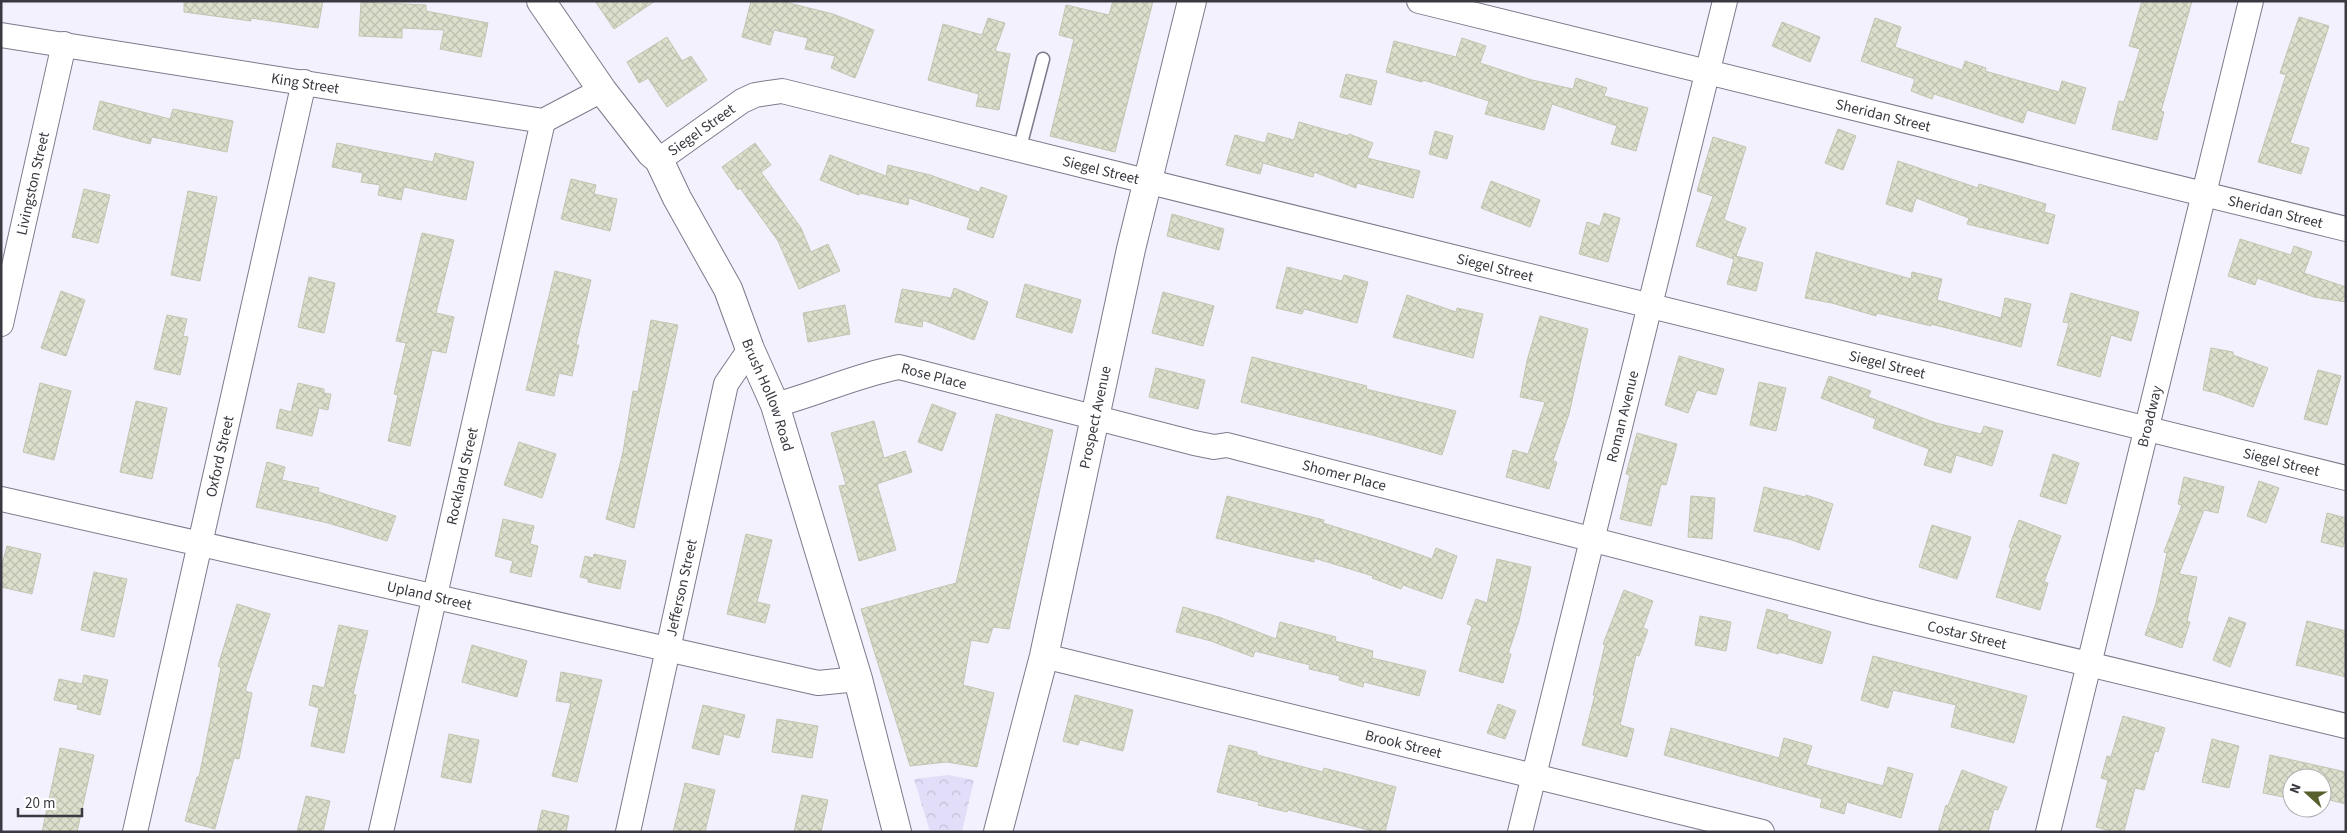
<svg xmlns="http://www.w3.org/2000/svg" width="2347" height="833" font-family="'Source Sans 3',sans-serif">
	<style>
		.park { fill: url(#park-crowns) }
		.building { fill: url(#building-cross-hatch); stroke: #c3c6b3 }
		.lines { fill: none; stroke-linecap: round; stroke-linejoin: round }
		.lane-casing { stroke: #7d7a8c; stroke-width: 15 }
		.street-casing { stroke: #7d7a8c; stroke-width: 26 }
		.secondary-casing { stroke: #7d7a8c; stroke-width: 30 }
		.lane { stroke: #fff; stroke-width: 12 }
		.street { stroke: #fff; stroke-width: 24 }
		.secondary { stroke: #fff; stroke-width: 28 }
		.labels { text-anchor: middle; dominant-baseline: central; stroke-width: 5; stroke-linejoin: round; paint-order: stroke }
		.street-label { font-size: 15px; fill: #3a3941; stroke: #fff }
	</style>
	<defs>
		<pattern id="park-crowns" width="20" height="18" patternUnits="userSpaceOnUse" patternTransform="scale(1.25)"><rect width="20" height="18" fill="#e2def9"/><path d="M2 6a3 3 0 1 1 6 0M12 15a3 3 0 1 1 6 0" fill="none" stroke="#c3bfd7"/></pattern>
		<pattern id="building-cross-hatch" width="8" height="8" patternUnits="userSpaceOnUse" patternTransform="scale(1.25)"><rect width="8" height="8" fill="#dbdfcb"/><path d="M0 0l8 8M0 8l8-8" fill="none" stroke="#bdc0b0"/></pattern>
	</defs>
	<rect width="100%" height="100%" fill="#f3f1fd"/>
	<!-- park -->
	<path class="park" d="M948,775L974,780L962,832H930L914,779Z"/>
	<!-- building -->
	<path class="building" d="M184,1H323L318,28L251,18V21L184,12Z
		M595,1H655L614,29Z
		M751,1H781L833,14L874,30L855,78L831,68L835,56L805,49L808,38L774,30L770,45L742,37Z
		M1113,1H1153L1115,152L1050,136L1074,39L1059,35L1066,5L1109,15Z
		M2142,1H2192L2161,111L2164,112L2157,140L2112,129L2119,101L2124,102L2140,49L2129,46Z
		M361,2L426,5V11L488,23L481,57L440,49L444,30L402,28V38L359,36Z
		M2299,17L2329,26L2290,143L2309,148L2301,174L2258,162L2286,75L2280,73Z
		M988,18L1005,23L995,51L1010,54L999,110L976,106L979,94L928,80L943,24L982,35Z
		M1875,18L1901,27L1895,47L1962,70L1965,61L1986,68L1985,71L2059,92L2062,81L2086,88L2075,124L2027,110L2023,123L1934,94L1932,99L1911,91L1915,79L1861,61Z
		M1782,22L1820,37L1810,62L1772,46Z
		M667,37L682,61L691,56L707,80L667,107L648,78L639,83L627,62Z
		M1462,38L1486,46L1480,63L1532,80L1573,89L1576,78L1607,88L1604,96L1648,108L1636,151L1611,144L1617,126L1552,104L1544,130L1485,114L1489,101L1423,80L1422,82L1386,72L1394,41L1456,57Z
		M1346,74L1377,81L1371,105L1340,97Z
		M100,101L170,119L173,109L233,121L227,152L152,137L150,144L93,129Z
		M1299,122L1348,136L1349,134L1373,143L1367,158L1420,171L1413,198L1357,183L1356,188L1314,172L1313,177L1263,163L1260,174L1226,165L1235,135L1265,143L1268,133L1294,140Z
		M1838,129L1856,136L1843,170L1825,163Z
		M1435,131L1453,136L1447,159L1429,154Z
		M1713,137L1746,147L1724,220L1746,228L1736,256L1763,263L1756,291L1727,284L1734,259L1696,246L1713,196L1697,191Z
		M337,143L433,162L435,153L474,162L466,200L404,187L401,200L378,195L380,185L361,182L363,173L332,167Z
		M755,143L771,165L761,172L801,228L811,252L828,244L840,271L799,289L778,241L740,188L738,190L722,167Z
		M830,155L886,176L888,165L930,175L979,192L981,187L1007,196L993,238L967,229L970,218L909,198L908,205L860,193L859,195L820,180Z
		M1898,161L1978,188L1979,184L2046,204L2044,212L2055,215L2048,244L1967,224L1969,218L1916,198L1912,212L1886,204Z
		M571,179L596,185L594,194L617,199L610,231L561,219Z
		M1491,181L1540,200L1530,227L1481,208Z
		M84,189L110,195L98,243L72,237Z
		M188,191L217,197L200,281L171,275Z
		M1604,213L1620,218L1608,262L1579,254L1587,222L1600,226Z
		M1172,214L1224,229L1219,250L1167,236Z
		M422,233L454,240L436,313L454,317L446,353L432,350L410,446L388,441L398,395L394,394L406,343L396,341Z
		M2240,239L2291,255L2294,246L2312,252L2304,273L2346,287V302L2314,297L2257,278L2255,285L2228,276Z
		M1816,252L1911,279L1912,272L1942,279L1937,300L2001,318L2005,298L2031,304L2021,347L1931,324V326L1877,313L1876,316L1832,303L1805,298Z
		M1287,267L1342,281L1344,275L1368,282L1357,323L1304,309L1302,314L1276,308Z
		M555,271L591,280L576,345H579L572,376L559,373L554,396L526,390Z
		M309,277L335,283L324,333L298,327Z
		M1025,284L1081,300L1072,333L1016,317Z
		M954,288L988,302L974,340L923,320L922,327L895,322L902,289L951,298Z
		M61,291L85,300L66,356L41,348Z
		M1163,292L1214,306L1203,346L1152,333Z
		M2071,293L2139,312L2131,341L2111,335L2100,377L2057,365L2069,323L2063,322Z
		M1407,295L1456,312L1457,308L1483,314L1473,358L1393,337Z
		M845,305L850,334L808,342L803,313Z
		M167,315L187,319L183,336L188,337L180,375L154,369Z
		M1540,316L1588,329L1569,414L1553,461L1557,462L1549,489L1506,477L1513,450L1528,454L1545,402L1520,397L1527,361Z
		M651,320L678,325L634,528L606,519L623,452L633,391L638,392Z
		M2211,348L2233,352V355L2268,368L2253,407L2216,393L2203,390Z
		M1679,356L1724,369L1716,395L1697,390L1688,413L1665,405Z
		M1252,357L1367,386L1366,389L1456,411L1442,455L1372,435L1241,402Z
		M1156,368L1205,380L1198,409L1149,397Z
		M2318,370L2341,376L2327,425L2304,419Z
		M1829,376L1871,391L1868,397L1936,423L1981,434L1984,426L2003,431L1992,466L1956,455L1951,473L1924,465L1929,449L1873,428L1876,419L1821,398Z
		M1759,382L1786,388L1776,431L1750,425Z
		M40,383L71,391L54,460L23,452Z
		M298,383L324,389V393L331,394L328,410L319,408L312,436L276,428L280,409L291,412Z
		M136,401L167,408L152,479L120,472Z
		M932,404L956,413L942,451L918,442Z
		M996,414L1053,430L1009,629L993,627L988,643L971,640L963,685L994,693L977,767L947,762L910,766L861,609L956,583Z
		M874,421L884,458L905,451L912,472L877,484L896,550L859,561L839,486L846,485L831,433Z
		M1637,433L1677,444L1666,485L1661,484L1651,526L1620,519L1630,475L1626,474Z
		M519,442L556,454L542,498L504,485Z
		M2053,454L2079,463L2066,504L2040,496Z
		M267,462L285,467L282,480L319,488L318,492L396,516L387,541L328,523L256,507Z
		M2184,477L2224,487L2218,513L2204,510L2179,574L2197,577L2187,621L2190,622L2182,648L2145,635L2156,603L2167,553L2164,552L2182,505L2178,504Z
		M2259,481L2279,488L2266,523L2247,516Z
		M1764,487L1805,497L1806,495L1833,504L1819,550L1792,540L1754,531Z
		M1227,496L1324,520L1323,523L1384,542L1432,559L1436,548L1457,556L1442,599L1403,585L1401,589L1372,578L1373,576L1314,558V562L1216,538Z
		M1691,496L1715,498L1712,539L1688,537Z
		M2327,513L2346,518V534L2343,547L2321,542Z
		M503,519L534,526L530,544L538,546L531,577L510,572L513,561L495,556Z
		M2019,520L2061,536L2044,582L2048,583L2040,610L1996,597L2011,548L2009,547Z
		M1932,525L1971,537L1957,579L1919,567Z
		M746,534L772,540L757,602L770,605L765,623L727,614Z
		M7,546L41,554L32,594L1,587V568Z
		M594,554L626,561L620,589L588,582V579L580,577L585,556L593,558Z
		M1497,559L1531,567L1519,621L1508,654H1511L1503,683L1459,671L1472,626L1467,624L1476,599L1487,603Z
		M94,572L127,579L114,637L81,630Z
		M1624,590L1653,601L1643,628L1648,630L1639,656L1636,655L1620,725L1634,729L1627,757L1582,745L1595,695H1593L1605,645L1603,644Z
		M237,604L270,614L245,691L252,693L239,759L234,758L215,829L185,821L197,777H199L221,668L218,666Z
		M1183,607L1219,617L1276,639L1280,622L1336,637L1335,641L1373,651L1372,658L1426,671L1419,696L1364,682L1363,687L1339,680L1340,676L1309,669L1310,665L1255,651L1253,657L1211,641L1176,632Z
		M1767,609L1788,615L1787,619L1831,632L1822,664L1779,652L1778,654L1757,648Z
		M1700,616L1731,622L1726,651L1695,645Z
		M2229,617L2246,623L2230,667L2213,660Z
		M2307,621L2346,631V677L2296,665Z
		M339,625L368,631L353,694L356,695L344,753L311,746L319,708L309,705L313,685L324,688Z
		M472,645L527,661L517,697L462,682Z
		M1873,656L2027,696L2014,743L1951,727L1956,705L1893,690L1888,708L1861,700Z
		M561,672L602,680L577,782L552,776L571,703L556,701Z
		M84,675L108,680L100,715L77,709L78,705L54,700L59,679L82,684Z
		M1075,695L1133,710L1123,751L1080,740L1078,745L1063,741Z
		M1498,704L1516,711L1505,739L1487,733Z
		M703,705L745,715L739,738L724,734L719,755L692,748Z
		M2123,716L2165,728L2158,752L2155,751L2144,790L2135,788L2124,832H2114L2096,827L2108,780L2101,778L2107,756L2111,757Z
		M777,719L818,726L812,758L772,752Z
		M1671,728L1779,758L1784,738L1812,746L1806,765L1883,786L1888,767L1913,774L1901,818L1847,802L1844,814L1820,807L1822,799L1664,755Z
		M449,734L479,740L471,783L441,777Z
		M2212,739L2239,746L2229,788L2202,782Z
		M1229,745L1257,752V755L1323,772L1324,768L1396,787L1385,832H1377L1288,810L1287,812L1258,805L1259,802L1217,792Z
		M60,748L94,755L77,832H42Z
		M2270,755L2346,772V804L2322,798V778H2292L2288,798L2263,793Z
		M1962,770L2007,787L1998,810L1994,809L1988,832H1938L1946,805L1948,806Z
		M685,783L715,790L705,832H673Z
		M802,795L828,800L821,832H794Z
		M306,796L330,801L323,832H297Z
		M542,810L569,816L566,832H537Z"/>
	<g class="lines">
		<!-- lane casing -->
		<g class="lane-casing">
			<path id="lane" d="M1019,151L1043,59"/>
		</g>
		<!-- street casing -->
		<g class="street-casing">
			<g id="street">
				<path id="s1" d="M1419,1L2346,229"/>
				<path id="s2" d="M1,35L543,121L602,90"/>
				<path id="s3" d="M659,160L742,101L755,95L782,91L2346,478"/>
				<path id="s4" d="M1,324L64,44"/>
				<path id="s5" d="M775,405C817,394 857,375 899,367L1194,443L1214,447L1227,445L1872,612L2346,726"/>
				<path id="s6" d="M1,499L818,683L858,679"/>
				<path id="s7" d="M1044,656L1762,832"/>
				<path id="s8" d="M135,832L304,82"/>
				<path id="s9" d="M381,832L543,121"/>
				<path id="s10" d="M628,832L726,384L750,349"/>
				<path id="s11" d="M1520,832L1725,1"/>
				<path id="s12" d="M2048,832L2251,1"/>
			</g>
		</g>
		<!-- secondary casing -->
		<g class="secondary-casing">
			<g id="secondary">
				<path id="s13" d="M541,1L602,90L651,153L659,160L677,198L728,289L750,349L775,405L858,679L897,832"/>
				<path id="s14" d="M998,832L1044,656L1131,249L1192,1"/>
			</g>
		</g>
		<!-- lane -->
		<use href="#lane" class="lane"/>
		<!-- street -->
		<use href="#street" class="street"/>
		<!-- secondary -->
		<use href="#secondary" class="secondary"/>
	</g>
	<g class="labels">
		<!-- street labels -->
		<g class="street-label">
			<text stroke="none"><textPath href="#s2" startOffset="308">King Street</textPath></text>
			<text stroke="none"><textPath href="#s1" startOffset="478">Sheridan Street</textPath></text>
			<text stroke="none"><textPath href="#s3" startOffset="52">Siegel Street</textPath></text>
			<text stroke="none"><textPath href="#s3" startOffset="472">Siegel Street</textPath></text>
			<text stroke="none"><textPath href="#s4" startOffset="144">Livingston Street</textPath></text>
			<text stroke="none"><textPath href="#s1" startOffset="882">Sheridan Street</textPath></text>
			<text stroke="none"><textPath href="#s3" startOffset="878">Siegel Street</textPath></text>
			<text stroke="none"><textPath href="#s3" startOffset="1282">Siegel Street</textPath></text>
			<text stroke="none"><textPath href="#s5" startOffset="166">Rose Place</textPath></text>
			<text stroke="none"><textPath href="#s13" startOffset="458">Brush Hollow Road</textPath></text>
			<text stroke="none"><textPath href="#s12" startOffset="428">Broadway</textPath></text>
			<text stroke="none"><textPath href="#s14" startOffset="426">Prospect Avenue</textPath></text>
			<text stroke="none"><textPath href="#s11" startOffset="428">Roman Avenue</textPath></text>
			<text stroke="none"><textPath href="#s8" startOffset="385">Oxford Street</textPath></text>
			<text stroke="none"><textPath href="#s3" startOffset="1688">Siegel Street</textPath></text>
			<text stroke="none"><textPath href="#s9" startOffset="365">Rockland Street</textPath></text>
			<text stroke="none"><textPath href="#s5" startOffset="589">Shomer Place</textPath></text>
			<text stroke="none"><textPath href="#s10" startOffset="250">Jefferson Street</textPath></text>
			<text stroke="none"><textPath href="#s6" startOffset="439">Upland Street</textPath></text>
			<text stroke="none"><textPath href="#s5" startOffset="1232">Costar Street</textPath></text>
			<text stroke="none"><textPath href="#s7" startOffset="370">Brook Street</textPath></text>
		</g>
	</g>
	<!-- border -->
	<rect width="2347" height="833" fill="none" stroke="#3a3941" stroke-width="5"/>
	<!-- north arrow -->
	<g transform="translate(2307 793) rotate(291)"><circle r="24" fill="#ffffff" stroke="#b0b0b3"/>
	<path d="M0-4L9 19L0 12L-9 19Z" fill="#595f2d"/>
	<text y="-8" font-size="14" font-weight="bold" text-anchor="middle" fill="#3a3941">N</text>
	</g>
	<!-- scale -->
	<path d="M18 808v8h64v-8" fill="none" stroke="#3a3941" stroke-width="2.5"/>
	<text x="25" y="808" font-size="15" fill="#3a3941" stroke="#ffffff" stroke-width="4" paint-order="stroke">20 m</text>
</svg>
